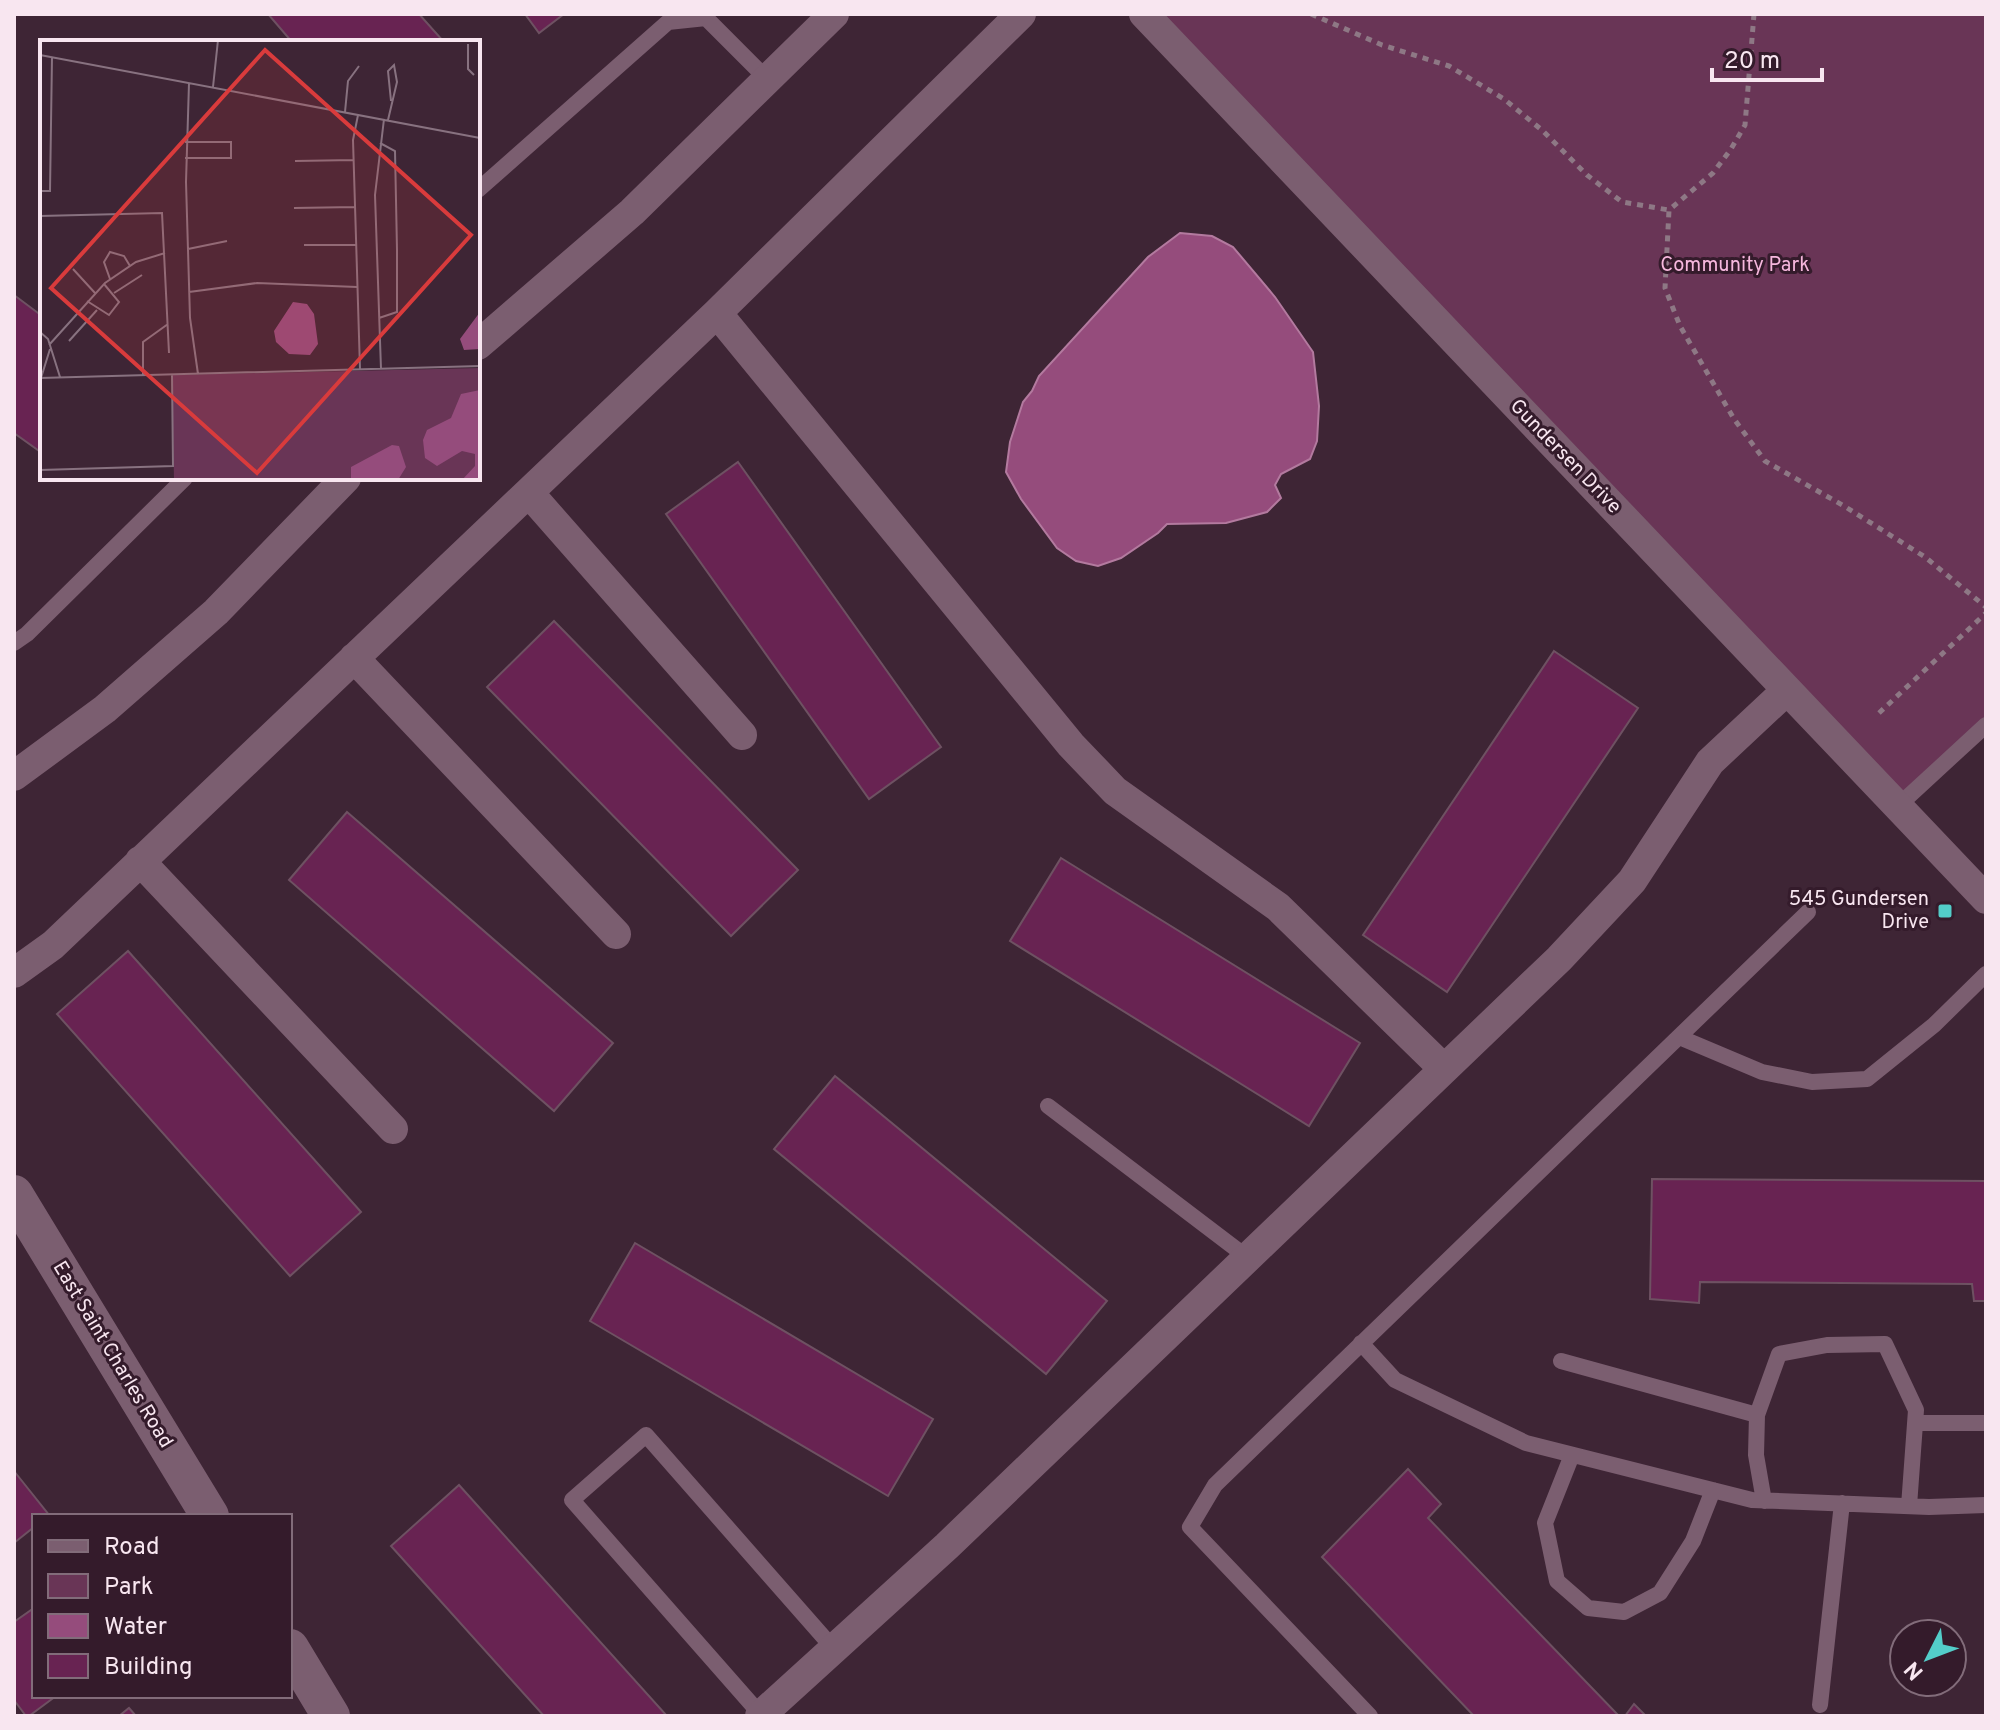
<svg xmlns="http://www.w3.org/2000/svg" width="2000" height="1730" font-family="Overpass,sans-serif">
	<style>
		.green { fill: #693556 }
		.water { fill: #954c7c; stroke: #b37a9f; stroke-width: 2 }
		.building { fill: #682352; stroke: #6e5162; stroke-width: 2 }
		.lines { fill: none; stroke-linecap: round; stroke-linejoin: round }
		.path { stroke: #8e7885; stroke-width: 5; stroke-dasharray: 6 6; stroke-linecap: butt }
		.service { stroke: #7b5e70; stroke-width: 16 }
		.minor { stroke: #7b5e70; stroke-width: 30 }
		.tertiary { stroke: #7b5e70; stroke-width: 38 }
		.poi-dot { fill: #53cdc9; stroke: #341b2b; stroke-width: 3 }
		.labels { text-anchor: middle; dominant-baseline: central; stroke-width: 6; stroke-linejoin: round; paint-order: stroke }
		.park-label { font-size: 20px; fill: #f6b7dd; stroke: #341b2b }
		.street-label { font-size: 20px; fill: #f8e6f0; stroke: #341b2b }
		.poi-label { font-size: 20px; fill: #f8e6f0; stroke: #341b2b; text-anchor: end }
		.inset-road { fill: none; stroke: #887280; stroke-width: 2 }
		.view { fill: #d93b3c; fill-opacity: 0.15; stroke: #d93b3c; stroke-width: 4 }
		.inset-edge { fill: none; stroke: #f8e6f0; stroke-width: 4 }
	</style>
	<rect width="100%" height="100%" fill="#3e2535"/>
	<!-- green -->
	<path class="green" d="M1154,14H1986V723L1898,806Z"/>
	<!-- water -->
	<path class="water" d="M1180,233L1212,236L1233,247L1275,297L1313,352L1319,406L1317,441L1310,459L1281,474L1275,485L1281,498L1267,512L1226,523L1167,524L1158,533L1121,558L1098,566L1076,561L1057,548L1021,499L1006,472L1010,442L1023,402L1032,391L1039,376L1148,257Z"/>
	<!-- building -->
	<path class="building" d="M268,14H419L444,42H292Z
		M525,14H564L539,33Z
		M14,295L42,316V453L14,433Z
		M738,462L941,747L869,799L666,514Z
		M554,621L798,870L731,936L487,687Z
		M1554,651L1638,708L1447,992L1363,935Z
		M347,812L613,1043L554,1111L289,880Z
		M1061,858L1360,1043L1309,1126L1010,941Z
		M128,951L361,1212L290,1276L57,1014Z
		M835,1076L1107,1301L1046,1374L774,1149Z
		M1652,1179L1986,1181V1301H1974L1972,1284L1700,1282L1699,1303L1650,1299Z
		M635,1243L933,1419L888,1496L590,1321Z
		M1408,1469L1441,1504L1428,1518L1619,1716H1474L1322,1557Z
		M14,1471L49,1515L34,1516V1527L14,1543Z
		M459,1485L667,1716H544L391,1546Z
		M34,1608V1696H56L29,1716H26L14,1700V1622Z
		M1634,1704L1646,1716H1625Z
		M129,1708L136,1716H119Z"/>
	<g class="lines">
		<!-- path -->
		<path class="path" d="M1311,14L1382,45L1449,66L1504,99L1543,131L1587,175L1622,202L1669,210
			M1754,14L1745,125L1731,149L1713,173L1669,210L1665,288L1680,326L1734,419L1765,461L1844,506L1925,557L1986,607
			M1879,713L1986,613"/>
		<!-- service -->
		<path class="service" d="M478,190L668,22L706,18L767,79
			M14,643L27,634L185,478
			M1898,806L1986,725
			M1679,1037L1762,1072L1812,1082L1867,1079L1934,1025L1986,974
			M1048,1106L1248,1258
			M1361,1343L1395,1380L1526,1443L1752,1500L1929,1507L1986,1505
			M1561,1361L1757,1415
			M1915,1423H1986
			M1572,1455L1545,1523L1557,1581L1588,1608L1624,1612L1660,1593L1693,1541L1713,1490
			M1764,1501L1756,1455L1757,1415L1779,1354L1827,1345L1885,1344L1916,1410L1909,1506
			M1820,1705L1842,1503
			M761,1715L572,1500L646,1435L834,1649
			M1370,1716L1190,1527L1215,1485L1808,912"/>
		<!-- minor -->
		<path class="minor" d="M1144,14L1986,899
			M717,313L1071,745L1115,791L1278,907L1444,1069
			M478,345L632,212L834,14
			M529,493L742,735
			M354,658L616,934
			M14,776L105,709L216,612L346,478
			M140,861L393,1129
			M14,973L53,945L717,313L1021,14
			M760,1716L947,1546L1559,959L1632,881L1710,762L1787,690"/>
		<!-- tertiary -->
		<path class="tertiary" d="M14,1194L210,1516
			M290,1648L331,1716"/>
	</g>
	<!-- markers -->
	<rect class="poi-dot" x="1937" y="903" width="16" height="16" rx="4"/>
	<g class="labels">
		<!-- park labels -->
		<g class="park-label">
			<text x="1735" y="266">Community Park</text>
		</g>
		<!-- street labels -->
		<g class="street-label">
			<text transform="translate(1565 457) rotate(46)">Gundersen Drive</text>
			<text transform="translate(112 1355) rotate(59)">East Saint Charles Road</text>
		</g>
		<!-- poi labels -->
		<g class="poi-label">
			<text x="1929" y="900">545 Gundersen<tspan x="1929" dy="23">Drive</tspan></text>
		</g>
	</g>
	<!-- overview -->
	<g transform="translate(40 40)">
		<rect width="440" height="440" fill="#3e2535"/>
		<path d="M440,328V440H134L132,335Z" fill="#693556"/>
		<path d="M253,262L267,264L274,274L278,304L270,315L249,314L236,302L234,291ZM440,272V309L424,310L420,299ZM440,350V440H422L435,426V414L422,411L397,426L385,418L383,400L387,390L411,378L421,354ZM352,405L359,406L366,427L358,440H311V427Z" fill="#954c7c"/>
		<path class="inset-road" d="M428,4V29L434,35M0,15L440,98M149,43L146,142L150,278L158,334M173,47L178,0M305,72L308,41L319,26M318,75L313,100L320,329M348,80L357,42L354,25L348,31L351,61M145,102H191V118H145M255,121L314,120M440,128V181M0,151H10L12,17M254,168L315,167M0,176L122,173L129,313M264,205H316M148,209L187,201M33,229L55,253M70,239L64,222L70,212L84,216L90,226M149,252L217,243L317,247M74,253L102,235M47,261L69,275L79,262L64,244M339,278L357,272V210L355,111L340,103M0,292L8,299L20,337M29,301L57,270M9,305L65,243L96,222L125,213M341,329L335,155L344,79M103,335V302L128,284M0,338L440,326M1,338L10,309M0,430L133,426L132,335"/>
		<path class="view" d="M225,10L431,195L217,433L11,248Z"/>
		<rect width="440" height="440" class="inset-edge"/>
	</g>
	<!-- border -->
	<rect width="2000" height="1730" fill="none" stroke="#f8e6f0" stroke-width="32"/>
	<!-- legend -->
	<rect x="32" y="1514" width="260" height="184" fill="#341b2b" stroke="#826c7a" stroke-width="2"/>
	<rect x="48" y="1540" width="40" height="12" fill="#7b5e70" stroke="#826c7a" stroke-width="2"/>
	<text x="104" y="1554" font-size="24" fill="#f8e6f0">Road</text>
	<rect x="48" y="1574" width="40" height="24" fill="#693556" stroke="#826c7a" stroke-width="2"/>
	<text x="104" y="1594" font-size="24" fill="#f8e6f0">Park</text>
	<rect x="48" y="1614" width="40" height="24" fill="#954c7c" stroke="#826c7a" stroke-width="2"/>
	<text x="104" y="1634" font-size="24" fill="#f8e6f0">Water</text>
	<rect x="48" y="1654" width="40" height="24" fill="#682352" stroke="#826c7a" stroke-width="2"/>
	<text x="104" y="1674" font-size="24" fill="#f8e6f0">Building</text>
	<!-- north arrow -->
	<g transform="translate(1928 1658) rotate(228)"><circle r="38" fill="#341b2b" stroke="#826c7a" stroke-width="2"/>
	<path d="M0-6L14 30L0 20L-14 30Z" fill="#53cdc9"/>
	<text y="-12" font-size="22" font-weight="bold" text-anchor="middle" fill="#f8e6f0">N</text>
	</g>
	<!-- scale -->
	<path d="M1712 68v12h110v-12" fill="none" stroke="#f8e6f0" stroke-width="4"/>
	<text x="1724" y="68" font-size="24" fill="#f8e6f0" stroke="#341b2b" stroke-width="6" paint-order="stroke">20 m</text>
</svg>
